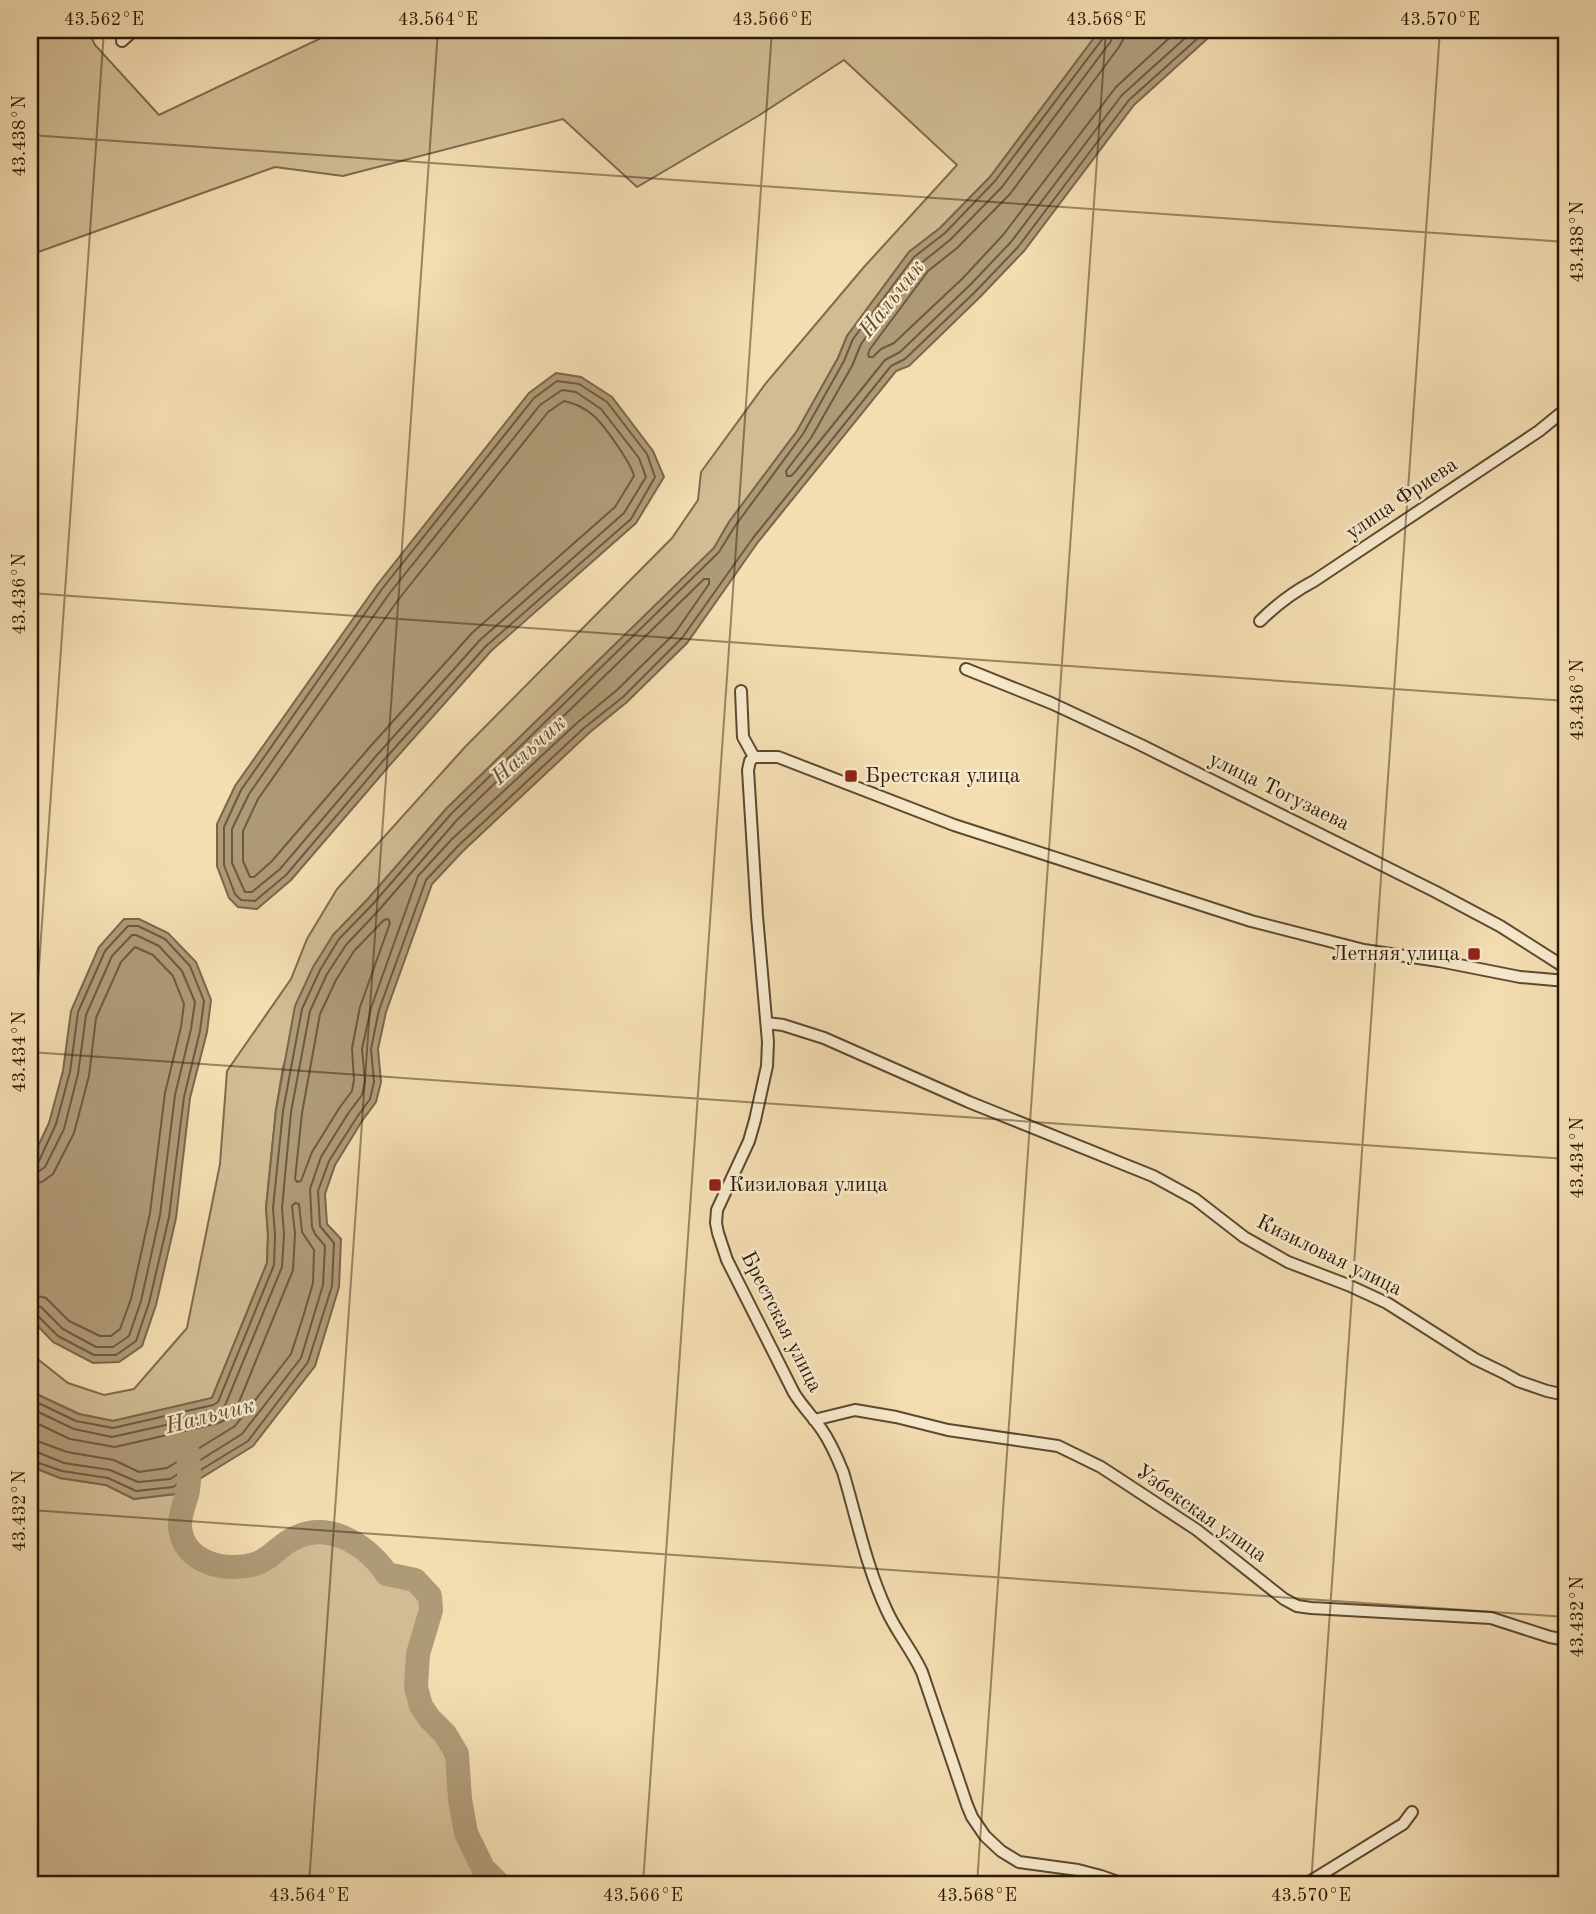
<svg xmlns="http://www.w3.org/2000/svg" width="1596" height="1914" font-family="'Old Standard TT',serif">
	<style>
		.green { fill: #d1bc94; stroke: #7e6a4c; stroke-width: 2 }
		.water { fill: #af9a77; stroke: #7a6649; stroke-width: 2 }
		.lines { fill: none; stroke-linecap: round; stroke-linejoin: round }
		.shore { stroke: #6d593e; stroke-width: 2 }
		.river { stroke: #af9a77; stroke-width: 24 }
		.street-casing { stroke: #5d4930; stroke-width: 14 }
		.street { stroke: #f7e9cc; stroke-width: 10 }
		.ticks { fill: none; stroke: #2b1805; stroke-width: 2; stroke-opacity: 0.45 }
		.poi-dot { fill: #8f2418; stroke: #f7e9cc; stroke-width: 2.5 }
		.labels { text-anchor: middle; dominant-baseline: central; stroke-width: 5; stroke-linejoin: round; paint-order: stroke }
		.street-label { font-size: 21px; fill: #2b1805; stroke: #f7e9cc }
		.poi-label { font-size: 21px; fill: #2b1805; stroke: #f7e9cc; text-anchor: start }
		.water-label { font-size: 23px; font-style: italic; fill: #604c33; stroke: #f7e9cc }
		.neatline { fill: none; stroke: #2b1805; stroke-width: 2.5 }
		.ticks-label { font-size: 18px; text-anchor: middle; fill: #2b1805 }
	</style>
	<rect width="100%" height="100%" fill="#f3ddb1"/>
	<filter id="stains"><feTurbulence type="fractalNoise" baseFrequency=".00286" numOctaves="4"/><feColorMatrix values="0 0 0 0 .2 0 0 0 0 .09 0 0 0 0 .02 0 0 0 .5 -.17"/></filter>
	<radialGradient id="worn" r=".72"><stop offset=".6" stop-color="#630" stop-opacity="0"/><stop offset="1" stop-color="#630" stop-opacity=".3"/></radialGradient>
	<!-- green -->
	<path class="green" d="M30,30H88L95,45L159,115L338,30H1100L990,177L940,228L909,252L847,336L838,358L797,431L729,522L714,548L446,809L367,900L333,935L283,1067L276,1110L266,1208L268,1235L267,1263L212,1398L113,1421L79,1414L30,1391V1353L68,1383L104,1395L134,1389L187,1328L220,1164L227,1071L291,979L307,939L337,889L465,747L672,538L698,500L701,472L766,383L864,267L957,165L844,60L758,116L637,187L563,119L343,176L275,167L30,255Z
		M30,1466L60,1478L106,1485L134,1499L175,1494L188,1486C187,1499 178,1514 180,1528C182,1542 193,1560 208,1564C213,1565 219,1565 224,1565C236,1566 245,1567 256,1564C270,1560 279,1547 291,1540C328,1519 366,1545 387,1574L415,1580L430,1596C431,1626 413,1653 416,1685C418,1718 446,1725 456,1752C460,1762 457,1772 458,1783C460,1811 466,1847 484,1869C489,1875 494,1879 499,1884H30Z"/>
	<!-- water -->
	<path class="water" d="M1100,30H1217L1134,105L1024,251L981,296L909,366L896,371L758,542L687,643L627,702L589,733L463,851L432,884L386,1012L378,1049L381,1082L376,1102L362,1121L335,1165L325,1194L327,1224L341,1239L339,1287L315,1366L253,1446L175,1494L134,1499L106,1485L60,1478L30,1466V1391L79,1414L113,1421L212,1398L267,1263L268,1235L266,1208L276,1110L295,1006L313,967L333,935L367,900L446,809L714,548L729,522L797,431L838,358L847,336L909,252L940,228L990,177Z
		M556,373L581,377L612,397L653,451L664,477L636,523L491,651L389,766L291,880L257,909L238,907L229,898L217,866V824L235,786L377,585L529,393Z
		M124,919H139L168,933L196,962L211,1000L207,1032L190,1098L176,1218L156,1305L142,1346L119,1362L93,1363L53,1342L30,1318V1163L49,1123L63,1071L71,1011L99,947Z"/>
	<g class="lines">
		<!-- shore -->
		<path class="shore" d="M1114,30L1111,41L1002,187L950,240L920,264L861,344L852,366L811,438L786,471L787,476H791L795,472L885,360L900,352L970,285L1011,242L1122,95L1194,30
			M1124,30L1123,40L1119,47L1010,194L957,248L928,271L870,349L868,354L869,357H873L881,349L894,343L963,278L1003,235L1116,87L1178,30
			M557,381L579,384L607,402L647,454L655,477L631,519L486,646L383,761L286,875L255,901L241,900L235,894L224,865V827L241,790L382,589L534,398Z
			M562,390L576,392L601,409L639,458L646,477L624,513L480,640L377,755L280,869L252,892H245L232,863V829L249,794L389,594L540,405Z
			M564,401C574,403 586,409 594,416C604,425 631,463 634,476L615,507L472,633L369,748L272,861L254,877H250L243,861V831L258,799L398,600L548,412Z
			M388,919L390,923L360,1007L352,1048L354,1080L352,1091L340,1107L312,1152L301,1181L297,1182L295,1179L302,1113L320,1014L336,980L354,951L384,920Z
			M30,1164H35L39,1161L56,1124L70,1072L78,1012L105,951L128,926H138L165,939L190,966L204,1001L200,1031L184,1097L169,1217L149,1303L136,1341L116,1355H94L58,1336L37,1315L30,1313
			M30,1173L38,1172L45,1167L64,1129L78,1074L86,1015L112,956L132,935H136L159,946L182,971L195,1002L191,1029L175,1095L160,1215L141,1301L129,1336L113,1347H96L63,1329L41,1307L30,1305
			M30,1184L42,1182L53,1174L74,1133L89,1076L96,1018L121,962L135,947L153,955L173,976L184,1004L181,1027L165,1093L150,1213L131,1299L120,1329L111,1336H100L69,1321L46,1298L30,1294
			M30,1399L76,1421L113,1428L213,1405L218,1402L274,1265L275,1235L273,1208L283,1111L302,1009L320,970L339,939L372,905L451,814L719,552L735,526L803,434L844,361L853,339L914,257L945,233L995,181L1104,37L1105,30
			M30,1408L74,1429L112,1437L215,1414L224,1408L282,1267L284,1234L282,1208L291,1112L310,1011L327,974L346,945L378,911L457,820L704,579H709V584L675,633L617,690L578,722L452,839L418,876L371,1008L362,1049L365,1081L362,1095L349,1112L321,1157L310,1189L312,1227L315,1234L325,1246L323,1285L301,1358L242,1434L170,1479L138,1482L110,1470L64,1463L37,1452L30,1451
			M30,1420L70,1439L115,1447L219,1423L230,1417L237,1407L293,1270L295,1234L292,1206L295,1203L299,1204L302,1232L314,1250L313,1283L303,1317L291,1354L235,1426L167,1468L139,1472L114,1460L67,1452L40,1442L30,1441
			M30,1460L62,1471L108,1478L136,1491L173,1487L248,1441L308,1362L332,1286L334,1243L320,1226L318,1191L329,1161L357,1117L370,1099L374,1082L371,1049L379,1010L426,880L458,846L584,728L623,697L682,638L753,538L891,366L905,359L976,291L1018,247L1129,100L1207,30"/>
		<!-- river -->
		<path class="river" d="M188,1453C189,1465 190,1478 188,1490C186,1502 179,1514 180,1527C183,1563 226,1573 255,1564C269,1560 278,1547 291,1540C327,1519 366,1544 387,1574L415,1580L430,1596L431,1610L418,1654L416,1687L421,1706L430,1719L445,1734L457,1754L460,1799L466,1833L483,1868L499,1884"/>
		<!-- street casing -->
		<g class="street-casing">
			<path id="street" d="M122,41L134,30
				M1260,621C1276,605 1293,592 1314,581L1539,431L1566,409
				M966,669L1051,703L1141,745L1436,892L1500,926L1566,968
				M741,691L743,737L754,757
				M754,757L750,761L748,770L757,916L768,1042L767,1066L755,1120L749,1141L717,1210L716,1223L718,1233L727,1260L794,1393C802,1406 813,1417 822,1430C831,1443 837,1457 843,1472C857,1519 866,1566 887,1611C897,1633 912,1650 922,1672L967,1805L972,1817L985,1836L1001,1851L1019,1862L1078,1870L1101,1876L1124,1884
				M754,757H778L954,825L1251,921L1364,950L1439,961L1520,977L1566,981
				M767,1023L783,1025L824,1038L969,1102L1153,1176L1195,1199L1244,1237L1288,1262L1348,1285L1387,1303L1475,1359L1504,1373L1518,1381L1547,1391L1566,1395
				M814,1420L855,1410L896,1417L948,1430L1058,1446L1101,1467L1197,1530L1284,1599L1297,1606L1311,1608L1491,1618L1550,1637L1566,1640
				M1306,1884L1403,1824L1412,1812"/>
		</g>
		<!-- street -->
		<use href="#street" class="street"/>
	</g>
	<!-- ticks -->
	<path class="ticks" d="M30,135L1566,242M30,593L1566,701M30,1052L1566,1159M30,1096L104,30M30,1510L1566,1617M309,1884L438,30M643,1884L772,30M977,1884L1106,30M1311,1884L1440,30"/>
	<!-- markers -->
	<g class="poi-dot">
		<rect x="844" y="769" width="14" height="14" rx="3.5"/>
		<rect x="1467" y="947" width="14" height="14" rx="3.5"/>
		<rect x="708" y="1178" width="14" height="14" rx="3.5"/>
	</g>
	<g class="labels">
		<!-- street labels -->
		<g class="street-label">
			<text transform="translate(1402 499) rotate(-34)">улица Фриева</text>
			<text transform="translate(1279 792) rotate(26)">улица Тогузаева</text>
			<text transform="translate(1329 1256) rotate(26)">Кизиловая улица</text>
			<text transform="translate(781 1322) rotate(63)">Брестская улица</text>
			<text transform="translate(1201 1514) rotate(35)">Узбекская улица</text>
		</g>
		<!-- poi labels -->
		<g class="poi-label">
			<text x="865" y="776">Брестская улица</text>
			<text x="1460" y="954" text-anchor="end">Летняя улица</text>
			<text x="729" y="1185">Кизиловая улица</text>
		</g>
		<!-- water labels -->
		<g class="water-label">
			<text transform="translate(892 299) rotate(-52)">Нальчик</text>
			<text transform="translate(529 750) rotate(-42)">Нальчик</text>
			<text transform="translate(210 1416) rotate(-14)">Нальчик</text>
		</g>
	</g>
	<!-- margin -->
	<rect width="1596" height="1914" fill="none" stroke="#f3ddb1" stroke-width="77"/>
	<rect x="38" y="38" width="1520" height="1838" class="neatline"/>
	<g class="ticks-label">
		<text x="104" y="25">43.562°E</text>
		<text x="438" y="25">43.564°E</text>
		<text x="772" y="25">43.566°E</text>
		<text x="1106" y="25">43.568°E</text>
		<text x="1440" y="25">43.570°E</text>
		<text transform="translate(19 136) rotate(-90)" y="6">43.438°N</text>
		<text transform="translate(1577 242) rotate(-90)" y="6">43.438°N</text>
		<text transform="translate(19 594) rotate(-90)" y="6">43.436°N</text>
		<text transform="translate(1577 700) rotate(-90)" y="6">43.436°N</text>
		<text transform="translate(19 1052) rotate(-90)" y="6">43.434°N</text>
		<text transform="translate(1577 1158) rotate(-90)" y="6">43.434°N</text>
		<text transform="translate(19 1511) rotate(-90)" y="6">43.432°N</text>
		<text transform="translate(1577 1617) rotate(-90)" y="6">43.432°N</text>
		<text x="309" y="1901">43.564°E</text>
		<text x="643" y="1901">43.566°E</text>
		<text x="977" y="1901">43.568°E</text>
		<text x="1311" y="1901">43.570°E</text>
	</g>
	<rect width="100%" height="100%" filter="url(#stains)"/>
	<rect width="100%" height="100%" fill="url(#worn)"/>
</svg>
